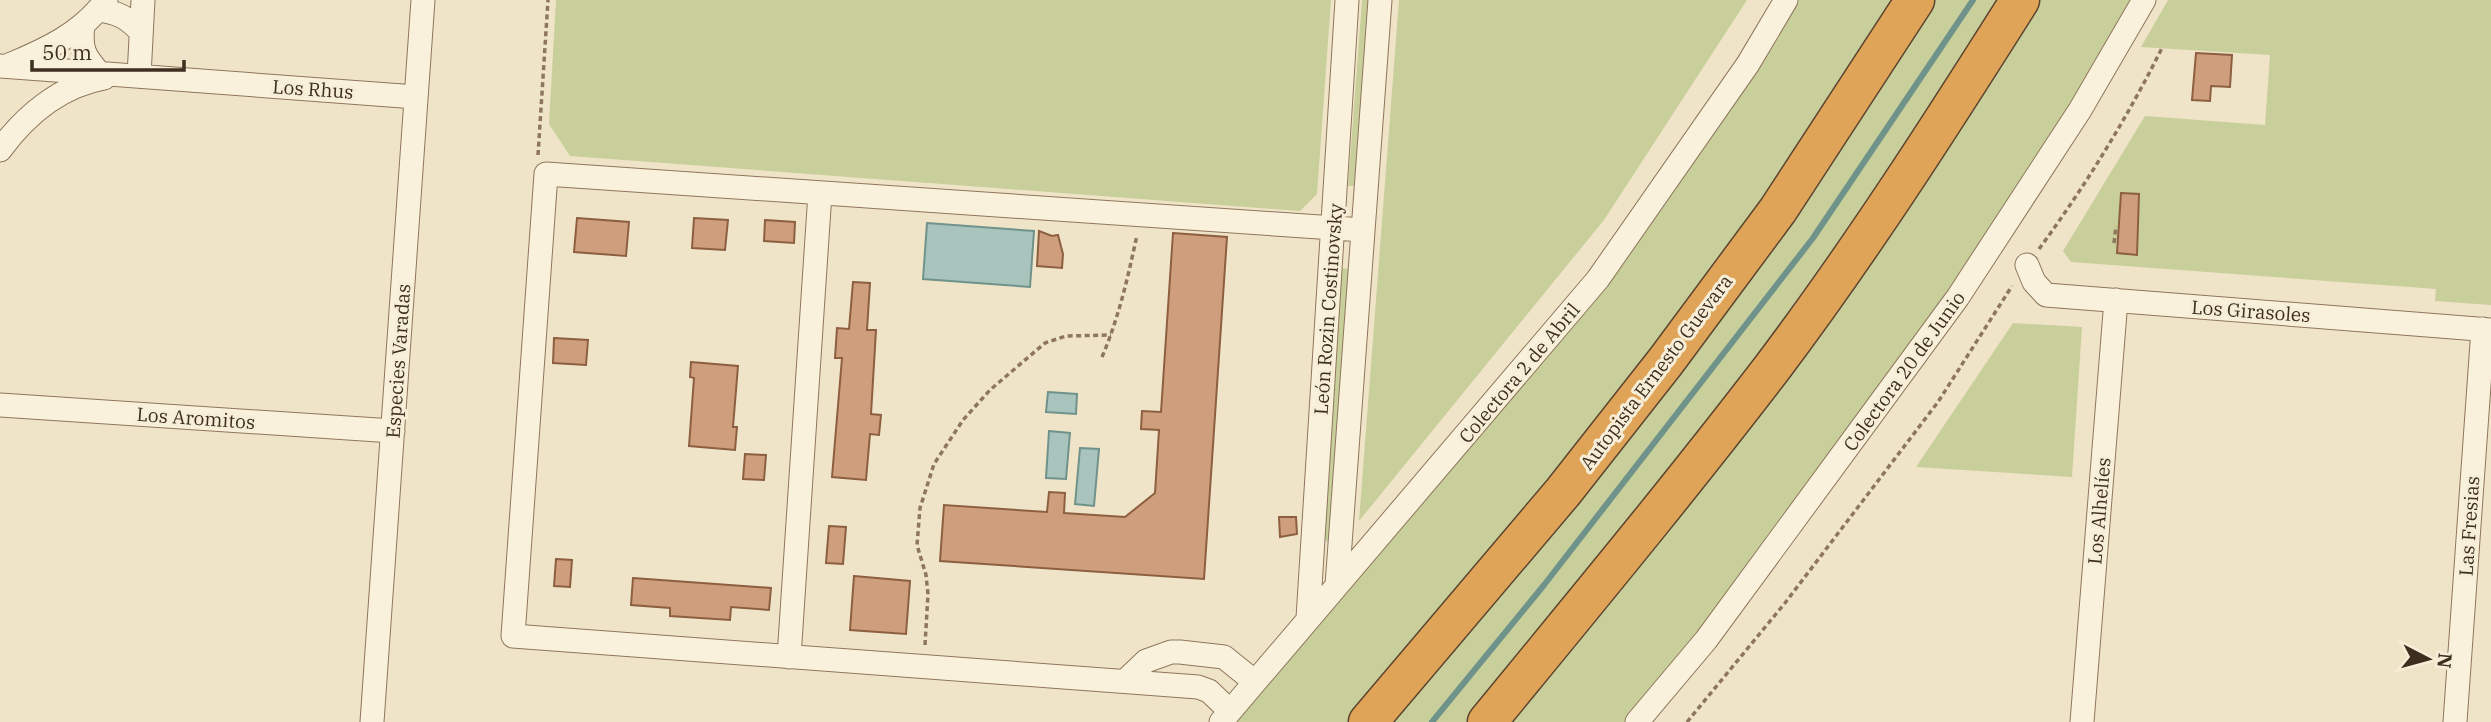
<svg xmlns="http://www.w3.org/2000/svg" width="2491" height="722" font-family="'IBM Plex Serif',serif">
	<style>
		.green { fill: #c9cf9b }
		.water { fill: #a9c4bc; stroke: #6f938a; stroke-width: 2 }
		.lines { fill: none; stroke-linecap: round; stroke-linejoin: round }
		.stream { stroke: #6f938a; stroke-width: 6 }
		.building { fill: #cf9f7d; stroke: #8d5f41; stroke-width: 2 }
		.street-casing { stroke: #8d765c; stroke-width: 25 }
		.highway-casing { stroke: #5b4430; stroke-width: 41 }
		.path { stroke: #8d765c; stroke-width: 3.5; stroke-dasharray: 5 3.5; stroke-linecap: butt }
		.street { stroke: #faf1dc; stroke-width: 23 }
		.highway { stroke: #e0a458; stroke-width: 38 }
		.labels { text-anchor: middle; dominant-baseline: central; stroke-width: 6; stroke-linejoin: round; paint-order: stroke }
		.street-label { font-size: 19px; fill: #3d2e20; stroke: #f7eed8 }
	</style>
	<rect width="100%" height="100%" fill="#f0e4c8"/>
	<!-- green -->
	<path class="green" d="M556,0H1331L1317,194L1300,211L570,156L549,124Z
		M1362,0H1370L1357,186H1348Z
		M1399,0H1747L1604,220L1359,521Z
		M1786,0H2144L2080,110L1637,722H1221L1598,279Z
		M2168,0H2491V305L2435,301L2436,289L2071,262L2063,251L2145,116L2265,125L2270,55L2141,47Z
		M1341,268L1350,269L1333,542L1324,541Z
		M2013,323L2082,327L2072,477L1916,467Z"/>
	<!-- water -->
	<path class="water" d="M927,223L1034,231L1030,287L923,279Z
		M1048,392L1077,394L1076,414L1046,412Z
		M1049,431L1070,433L1066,479L1046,478Z
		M1080,448L1099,449L1094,506L1075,504Z"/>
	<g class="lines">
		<!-- stream -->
		<path class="stream" d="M1432,722L1544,585L1813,238L1973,0"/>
	</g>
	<!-- building -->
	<path class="building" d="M2196,53L2232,55L2230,87L2211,86L2210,101L2192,100Z
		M2121,193L2139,194L2137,255L2117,253Z
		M577,218L629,222L626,256L574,252Z
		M694,218L728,220L725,250L692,248Z
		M765,220L795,222L794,243L764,241Z
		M1039,231L1052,236L1058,235L1063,254L1062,268L1037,266Z
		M1173,233L1227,237L1204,579L940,561L944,505L1047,512L1049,492L1065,493L1064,513L1125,517L1155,493L1159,430L1141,429L1142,411L1161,412Z
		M853,282L870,283L867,330H876L871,414L881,415L879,435L870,434L866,480L832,477L842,358H835L837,328L849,329Z
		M554,338L588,340L586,365L553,363Z
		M691,362L738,366L733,427H737L735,450L689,446L694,378L690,377Z
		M745,454L766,455L764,480L743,479Z
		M1279,517H1296L1297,534L1280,537Z
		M829,526L846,527L843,564L826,563Z
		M556,559L572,560L570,587L554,586Z
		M854,576L910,581L906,634L850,630Z
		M633,578L771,588L769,610L731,607L730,620L670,616V608L631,605Z"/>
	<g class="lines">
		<!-- street casing -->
		<g class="street-casing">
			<path id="street" d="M98,10C118,12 128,18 141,32
				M83,25C80,49 84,56 100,74
				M9,65C46,50 82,33 106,0
				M0,66L416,97
				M139,76L143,0
				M0,150C25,116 60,86 104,78
				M2027,265L2034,282L2046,295L2491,330
				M0,405L393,431
				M1337,585L1380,0
				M1308,618L1347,0
				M789,657L820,193
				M1126,680L1146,661L1171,652H1180L1224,657L1255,682
				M1230,711L1209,691L1198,687L513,636L546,174L1363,230
				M372,722L423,0
				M1221,722L1598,279L1748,64L1786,0
				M1637,722L1706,640L1958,297L2080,110L2144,0
				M2082,722L2116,300
				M2455,722L2483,329"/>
		</g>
		<!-- highway casing -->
		<g class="highway-casing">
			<path id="highway" d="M1368,722L1563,492L1666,361L1778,210L1915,0
				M1487,722C1583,605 1680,488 1772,368C1861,250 1941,125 2020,0"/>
		</g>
		<!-- path -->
		<path class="path" d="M538,155L548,0
			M2114,243L2116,226
			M2039,249C2086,185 2127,118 2162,48
			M1102,357C1119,317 1128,277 1137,235
			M925,645L928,594L926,575L917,545L920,508L934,464L963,420L990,390L1045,343L1066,336L1111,335
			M1687,722L1785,603L1938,402L2012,286"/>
		<!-- street -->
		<use href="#street" class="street"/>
		<!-- highway -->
		<use href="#highway" class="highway"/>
	</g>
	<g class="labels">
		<!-- street labels -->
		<g class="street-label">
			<text transform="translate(313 89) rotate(4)">Los Rhus</text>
			<text transform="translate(1328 309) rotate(-86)">León Rozin Costinovsky</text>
			<text transform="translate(2251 311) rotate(4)">Los Girasoles</text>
			<text transform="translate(398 361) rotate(-86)">Especies Varadas</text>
			<text transform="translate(1904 371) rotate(-54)">Colectora 20 de Junio</text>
			<text transform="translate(1656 372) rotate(-53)">Autopista Ernesto Guevara</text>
			<text transform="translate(1519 373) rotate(-50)">Colectora 2 de Abril</text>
			<text transform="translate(196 418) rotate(4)">Los Aromitos</text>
			<text transform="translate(2099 511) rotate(-85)">Los Alhelíes</text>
			<text transform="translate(2469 526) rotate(-86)">Las Fresias</text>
		</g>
	</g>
	<!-- north arrow -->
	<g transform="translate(2428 659) rotate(96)" stroke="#f7eed8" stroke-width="5" paint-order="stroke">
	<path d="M0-5L12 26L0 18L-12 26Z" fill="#3d2e20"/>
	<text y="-10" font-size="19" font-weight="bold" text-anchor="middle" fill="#3d2e20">N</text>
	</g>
	<!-- scale -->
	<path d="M32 60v10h152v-10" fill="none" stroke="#3d2e20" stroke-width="3.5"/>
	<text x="42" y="60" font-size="21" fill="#3d2e20" stroke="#f7eed8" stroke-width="5" paint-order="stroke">50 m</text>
</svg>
